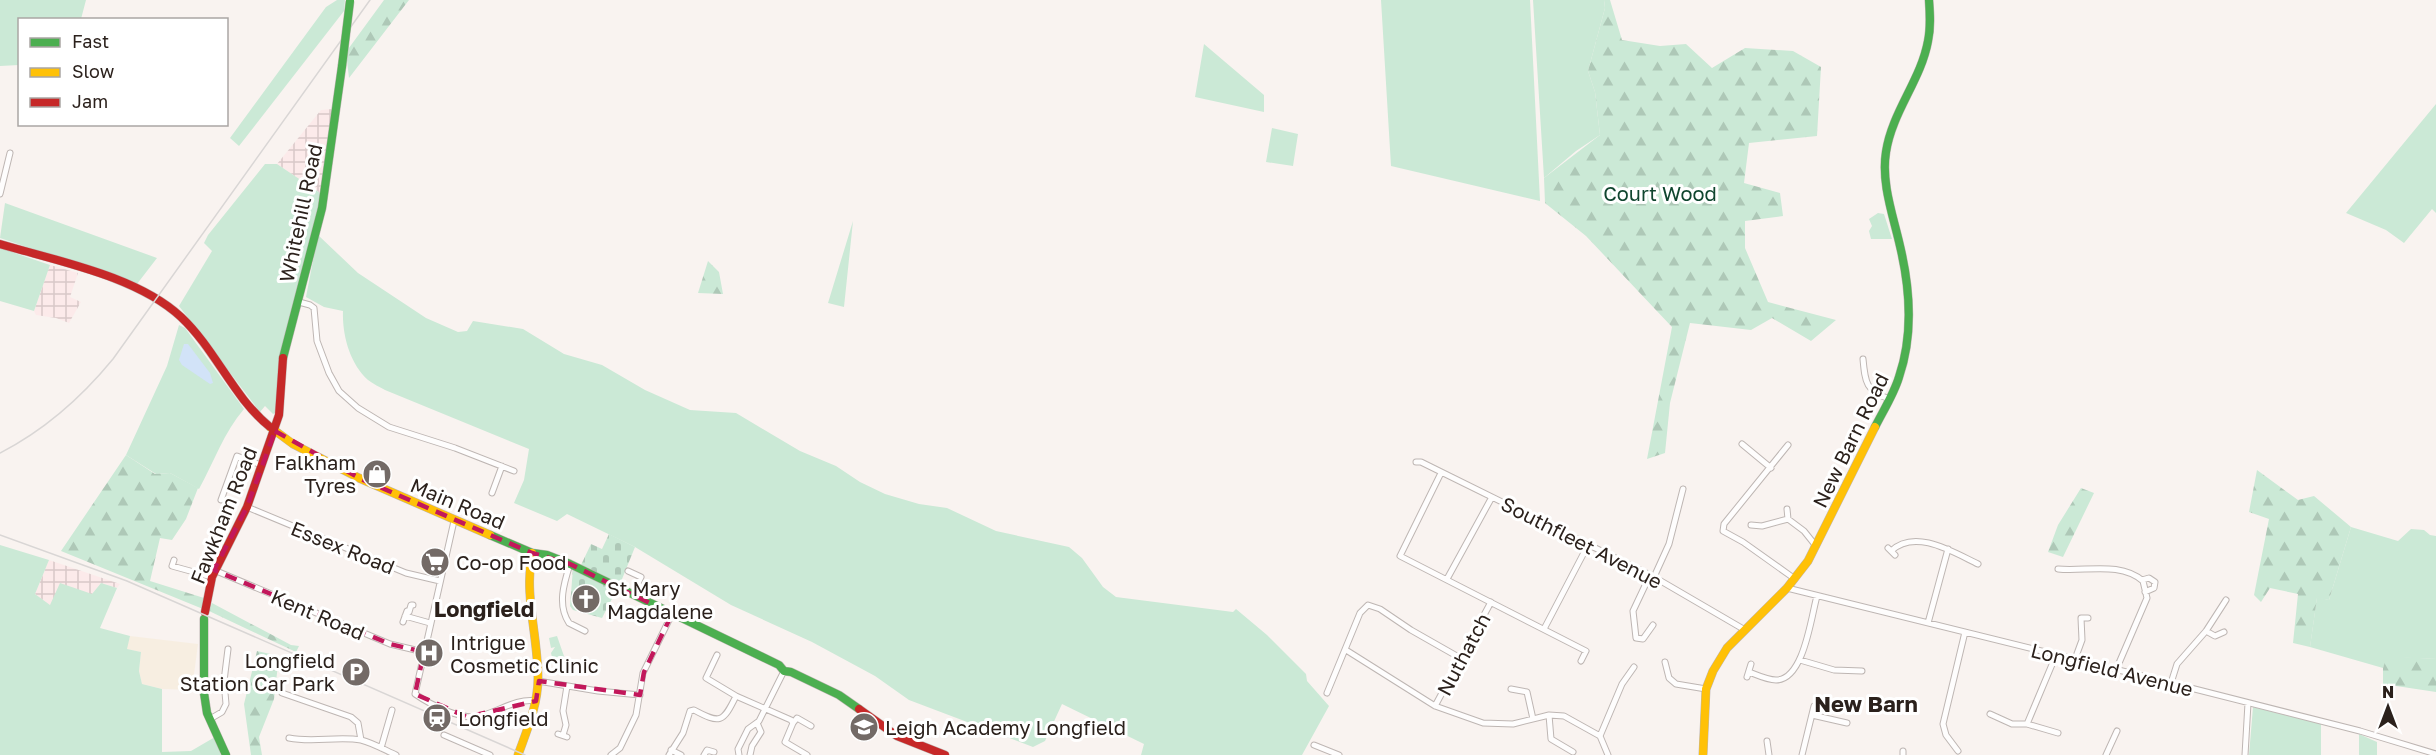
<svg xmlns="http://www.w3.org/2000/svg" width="2436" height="755" font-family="'Golos Text',sans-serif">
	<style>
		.commercial { fill: #f7eee1 }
		.industrial { fill: url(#industrial-grid) }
		.green { fill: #cbe9d6 }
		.forest { fill: url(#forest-firs) }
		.cemetery { fill: url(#cemetery-stones) }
		.water { fill: #d2e3f8 }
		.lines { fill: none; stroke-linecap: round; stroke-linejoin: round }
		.street-casing { stroke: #beb6b3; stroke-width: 7 }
		.fast-casing { stroke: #beb6b3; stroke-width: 9 }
		.slow-casing { stroke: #beb6b3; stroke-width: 9 }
		.jam-casing { stroke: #beb6b3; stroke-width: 9 }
		.street { stroke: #fefdfd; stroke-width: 5 }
		.fast { stroke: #4caf50; stroke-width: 8 }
		.slow { stroke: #ffc107; stroke-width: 8 }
		.jam { stroke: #c62828; stroke-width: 8 }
		.rail { stroke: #d9d6d5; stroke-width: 1.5 }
		.fast-bridge-casing { stroke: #beb6b3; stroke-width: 9; stroke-linecap: butt }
		.fast-bridge { stroke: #4caf50; stroke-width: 8 }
		.marked { fill: none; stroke: #c2185b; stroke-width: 4.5; stroke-dasharray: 12 8; stroke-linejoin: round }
		.labels { text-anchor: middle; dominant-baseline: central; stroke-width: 6; stroke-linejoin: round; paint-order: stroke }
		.park-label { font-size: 20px; fill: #10462f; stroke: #fff }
		.street-label { font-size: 20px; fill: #2b211c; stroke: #fff }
		.poi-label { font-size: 20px; fill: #2b211c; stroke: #fff; text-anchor: start }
		.quarter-label { font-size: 22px; font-weight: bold; fill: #2b211c; stroke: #fff }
	</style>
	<defs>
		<pattern id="industrial-grid" width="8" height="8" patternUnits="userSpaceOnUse" patternTransform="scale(1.5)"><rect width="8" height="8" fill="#fceaea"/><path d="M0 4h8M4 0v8" fill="none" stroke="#d8c8c8"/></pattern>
		<pattern id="forest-firs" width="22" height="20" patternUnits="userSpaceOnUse" patternTransform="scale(1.5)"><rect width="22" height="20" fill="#cbe9d6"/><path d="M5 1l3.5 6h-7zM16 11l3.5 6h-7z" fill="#aec8b7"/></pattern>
		<pattern id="cemetery-stones" width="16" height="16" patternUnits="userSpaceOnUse" patternTransform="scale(1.5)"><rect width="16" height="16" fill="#cbe9d6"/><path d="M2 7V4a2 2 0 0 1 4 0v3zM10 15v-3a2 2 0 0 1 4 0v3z" fill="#aec8b7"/></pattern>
	</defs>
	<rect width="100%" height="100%" fill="#f9f3f0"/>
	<!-- commercial -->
	<path class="commercial" d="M130,636L198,644L193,682L196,690L162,689L142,684L139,671L141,652L126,649Z"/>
	<!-- industrial -->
	<path class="industrial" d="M332,109L323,195L277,164L321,110Z
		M50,265L78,273L70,297L81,302L69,323L56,318L36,315L34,311Z
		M49,560L120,584L117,588L101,583L92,594L51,606L35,594Z"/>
	<!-- green -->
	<path class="green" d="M0,0H86L81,19L20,20L19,65L0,66Z
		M337,0H345L344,11L239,146L230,138L326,7Z
		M1381,0H1530L1540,201L1391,166Z
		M1533,0H1604L1605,8L1588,71L1595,92L1600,135L1576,151L1544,178Z
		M1204,44L1264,95V112L1195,97Z
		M2436,104V213L2432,209L2404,243L2386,230L2346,213Z
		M1272,128L1298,134L1293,166L1266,162Z
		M265,164H277L323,195L295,299L277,412L273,414L265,406L260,412L179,306L212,251L204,243L208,235Z
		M5,203L157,258L137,284L0,238Z
		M1878,213L1884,214L1892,239H1871L1869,231L1872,226L1869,219Z
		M853,221L844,307L828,303Z
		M318,235L358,273L426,318L458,332L467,331L473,321L523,329L564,354L602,365L645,390L690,410L736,413L800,451L836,466L860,482L885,494L919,504L947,508L996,531L1069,547L1082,558L1103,587L1116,597L1233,612L1236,609L1267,635L1306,674L1307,681L1329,706L1302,755H1141L1144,744L1062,704L1045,741L1033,747L909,700L875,676L812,642L731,605L635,547L567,514L557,521L514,503L524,480L529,449L385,390C380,387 373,384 368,380C350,364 342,335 343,311L324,307L306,297Z
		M0,248L50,265L34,311L0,301Z
		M179,325L185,328L244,409C224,432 214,462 199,489L170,473L156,474L126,455L167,366Z
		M2351,527L2398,541L2411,529L2424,530L2430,535L2436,536V659L2388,657L2383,668L2310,647L2317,597L2329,600Z
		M0,545L49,560L35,594L50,605L60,583L92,594L101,583L117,588L100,628L130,636L127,649L141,652L139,671L142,684L162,689V752L191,751L215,737L221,755H0Z
		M557,636L565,659L563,662L546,665L553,662L551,653L555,647L551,648L549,638Z
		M2253,707L2321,724V755H2249Z
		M2359,734L2377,742V755H2359Z"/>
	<!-- forest -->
	<path class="forest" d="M384,0H409L349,78L346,52Z
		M1604,0H1610L1622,40L1660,46L1686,44L1712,68L1745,48L1793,51L1821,67L1817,136L1749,143L1744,183L1780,193L1783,216L1745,221V248L1768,302L1836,320L1811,341L1772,318L1751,330L1690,323L1670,403L1665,453L1647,459L1672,327L1586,236L1545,203L1544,178L1600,135L1595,92L1588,71L1605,8Z
		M708,261L719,272L723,294L698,293Z
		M126,455L155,474L170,473L198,488L186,519L172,540L160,538L150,581L204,598L203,609L61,551Z
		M2257,470L2298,500L2314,496L2351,527L2329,600L2317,598L2310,647L2293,643L2298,594L2270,588L2261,602L2254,595L2269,519L2249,512Z
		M2081,488L2094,493L2063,557L2048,552L2058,525Z
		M212,603L291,645L299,646L296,652L209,611Z
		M257,651L279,656L274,699L259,737L262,755H251L244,704Z
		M2387,656L2436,659V692L2383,684V668Z"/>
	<!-- cemetery -->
	<path class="cemetery" d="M609,534L635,547L620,584L581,565L591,544L602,549Z
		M573,568L617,589L602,618L573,610L570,606Z"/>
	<!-- water -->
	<path class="water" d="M184,344H188L210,373L213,383L210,384L182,365L179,360Z"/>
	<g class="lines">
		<!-- street casing -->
		<g class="street-casing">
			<path id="street" d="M0,194L10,153
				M299,302L310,305L314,308L317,341L329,373L339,391L358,408L389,427L455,448L514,471
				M1863,359C1865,382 1866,392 1890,399
				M1742,444L1771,468
				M1788,445L1724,524L1723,531L1743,542L1795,579
				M1416,462H1421L1654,577L1745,630
				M1441,473L1400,556L1586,651L1581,661
				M492,493L502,466
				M221,500L237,456L261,465
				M247,507L406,573L440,581
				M1787,509L1788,519L1804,531L1816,546
				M454,521L415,694C431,705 462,721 481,716C499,711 517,698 536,701
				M1751,525L1762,526L1788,519
				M1888,548L1895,555
				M1891,551C1915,528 1953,552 1978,564
				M174,560L172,566L212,577
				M570,564C564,583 557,605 569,623L585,631
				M2058,569C2085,572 2120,561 2143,581L2147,598L2116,670
				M214,570L390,644L424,652
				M628,571L641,577L633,594
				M1650,575L1633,611L1636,638L1643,639L1653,625
				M1654,577L1669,544L1683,489
				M1447,579L1492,497
				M2142,580L2149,578L2155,582L2154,588L2145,592
				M1787,588L2171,683L2360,731L2436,754
				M405,616L430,623
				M403,622L407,611L409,612L411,605H413
				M1928,623L1948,549
				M1544,629L1588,545
				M2206,631L2215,636L2224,632
				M1346,650L1435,706L1483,723L1513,724L1549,715L1564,716L1600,736
				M717,655L706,678L736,696L791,720L793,723L785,742L807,755
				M2075,659L2082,640L2081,618H2088
				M1800,660L1834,670L1862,671
				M1665,662L1669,678L1676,684L1706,689
				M1749,672C1757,675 1767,680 1776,680C1804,680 1811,617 1817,596
				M1747,677L1751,664
				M538,681L598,691L640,695
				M2171,683L2177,664L2206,631L2226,600
				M1511,689L1527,692L1533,719
				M282,693L351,717L358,723L361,740
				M1327,693L1360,613L1368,605L1380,609L1411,630L1462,659
				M1435,706L1491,602
				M1990,714L2012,724H2027L2058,733
				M1549,715L1551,739L1573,752
				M1812,715L1847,723
				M210,719L222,712L226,704L224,681L228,649
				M793,723L797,718L811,726
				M2027,724L2056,655
				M558,734L567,737
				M444,735L490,755
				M563,735L566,725L563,711L567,686
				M1600,736L1622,684L1634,667
				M1600,736L1608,755
				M289,738C313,743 337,736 361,740C373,743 385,750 396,755
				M1767,741L1769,755
				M1314,745L1339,755
				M381,748L392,710
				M671,750L681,755
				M1958,751L1946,735L1943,724L1965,632
				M611,755L620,748L636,715L643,673L672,614
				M669,755L683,733L690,711L694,710C720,724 723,723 736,696
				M704,755L707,750L714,752
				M739,755L738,749L748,729L759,721L784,671
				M750,755L752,746L761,732L757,723
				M1802,755L1814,706
				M1903,755V751
				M2106,755L2117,731
				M2245,755L2248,703"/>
		</g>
		<!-- fast casing -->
		<g class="fast-casing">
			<path id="fast" d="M283,358L322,208L342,66
				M1875,427C1883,411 1894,394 1899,377C1913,336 1910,288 1900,246C1893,215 1881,183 1886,152C1892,112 1921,80 1928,41C1931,27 1930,14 1929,0
				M490,535L532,553L547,555L570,564L779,665L784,671L791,672L839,695L859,709
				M204,619V693L207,713L226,755"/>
		</g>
		<!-- slow casing -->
		<g class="slow-casing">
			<path id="slow" d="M270,427L293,444L359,478L490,535
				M518,755C527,730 538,705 538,678C538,636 524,596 532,553
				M1703,755L1706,689L1713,671L1727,648L1787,588L1808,561L1875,427"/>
		</g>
		<!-- jam casing -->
		<g class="jam-casing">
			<path id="jam" d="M0,244C57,261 137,276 181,317C216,350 233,397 270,427
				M205,612L212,577L247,507L279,415L283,358
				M859,709L897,736L945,755"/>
		</g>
		<!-- street -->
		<use href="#street" class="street"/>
		<!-- fast -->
		<use href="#fast" class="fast"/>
		<!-- slow -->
		<use href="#slow" class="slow"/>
		<!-- jam -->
		<use href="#jam" class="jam"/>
		<!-- rail -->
		<path class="rail" d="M0,453C45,430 81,398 113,359L370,0
			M0,535L127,581L525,755"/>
		<!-- fast-bridge casing -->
		<g class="fast-bridge-casing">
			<path id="fast-bridge" d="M342,66L350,1"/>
		</g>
		<!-- fast-bridge -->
		<use href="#fast-bridge" class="fast-bridge"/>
	</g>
	<!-- marked area -->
	<path class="marked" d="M275,431L361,479L532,553L570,564L672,614L644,672L640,695L539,681L536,701L467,717L415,694L424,652L390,644L214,570L247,507Z"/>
	<!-- icons -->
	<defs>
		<g id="shop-disc" transform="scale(1.5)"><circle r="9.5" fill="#736a66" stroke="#fff"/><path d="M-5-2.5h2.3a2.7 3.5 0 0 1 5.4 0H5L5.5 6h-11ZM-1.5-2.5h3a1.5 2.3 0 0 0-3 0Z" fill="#fff"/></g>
		<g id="supermarket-disc" transform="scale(1.5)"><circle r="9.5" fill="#736a66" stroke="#fff"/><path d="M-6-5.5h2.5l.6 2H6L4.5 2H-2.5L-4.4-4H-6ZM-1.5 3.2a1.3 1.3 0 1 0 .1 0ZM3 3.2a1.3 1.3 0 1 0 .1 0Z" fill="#fff"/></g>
		<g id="church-disc" transform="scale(1.5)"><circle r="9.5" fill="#736a66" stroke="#fff"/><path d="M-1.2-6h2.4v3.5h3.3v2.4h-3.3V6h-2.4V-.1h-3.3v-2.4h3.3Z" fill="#fff"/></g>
		<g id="hospital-disc" transform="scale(1.5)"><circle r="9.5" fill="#736a66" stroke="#fff"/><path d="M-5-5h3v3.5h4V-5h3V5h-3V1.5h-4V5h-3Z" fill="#fff"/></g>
		<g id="parking-disc" transform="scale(1.5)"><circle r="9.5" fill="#736a66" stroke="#fff"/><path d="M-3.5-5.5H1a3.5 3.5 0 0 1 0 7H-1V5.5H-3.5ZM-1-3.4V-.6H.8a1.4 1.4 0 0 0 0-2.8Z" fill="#fff"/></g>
		<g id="station-disc" transform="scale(1.5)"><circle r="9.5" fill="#736a66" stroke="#fff"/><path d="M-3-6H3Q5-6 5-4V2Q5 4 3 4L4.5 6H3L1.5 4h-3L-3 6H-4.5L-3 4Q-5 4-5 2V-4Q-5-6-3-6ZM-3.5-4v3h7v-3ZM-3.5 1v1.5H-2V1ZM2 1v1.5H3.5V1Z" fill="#fff"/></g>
		<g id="school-disc" transform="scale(1.5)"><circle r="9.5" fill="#736a66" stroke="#fff"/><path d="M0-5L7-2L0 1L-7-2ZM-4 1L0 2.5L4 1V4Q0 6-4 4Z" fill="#fff"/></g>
	</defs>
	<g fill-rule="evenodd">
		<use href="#shop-disc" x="377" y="474"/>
		<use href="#supermarket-disc" x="435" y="562"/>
		<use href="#church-disc" x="586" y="599"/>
		<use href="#hospital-disc" x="429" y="653"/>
		<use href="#parking-disc" x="356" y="672"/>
		<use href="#station-disc" x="437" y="718"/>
		<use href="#school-disc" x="864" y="727"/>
	</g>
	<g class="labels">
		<!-- park labels -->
		<g class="park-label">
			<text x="1660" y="193">Court Wood</text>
		</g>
		<!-- street labels -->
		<g class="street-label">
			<text transform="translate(300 213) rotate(-78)">Whitehill Road</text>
			<text transform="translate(1850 440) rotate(-64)">New Barn Road</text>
			<text transform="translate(458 503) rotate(23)">Main Road</text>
			<text transform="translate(223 515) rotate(-68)">Fawkham Road</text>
			<text transform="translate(1582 542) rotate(27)">Southfleet Avenue</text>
			<text transform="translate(343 547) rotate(22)">Essex Road</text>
			<text transform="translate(318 614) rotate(23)">Kent Road</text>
			<text transform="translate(1463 654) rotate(-62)">Nuthatch</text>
			<text transform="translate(2112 669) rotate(14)">Longfield Avenue</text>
		</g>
		<!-- poi labels -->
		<g class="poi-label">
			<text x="356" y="462" text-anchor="end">Falkham<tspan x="356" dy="23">Tyres</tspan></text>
			<text x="456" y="562">Co-op Food</text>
			<text x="607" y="588">St Mary<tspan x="607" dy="23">Magdalene</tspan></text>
			<text x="450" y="642">Intrigue<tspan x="450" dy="23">Cosmetic Clinic</tspan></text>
			<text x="335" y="660" text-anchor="end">Longfield<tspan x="335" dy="23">Station Car Park</tspan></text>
			<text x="458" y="718">Longfield</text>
			<text x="885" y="727">Leigh Academy Longfield</text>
		</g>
		<!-- quarter labels -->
		<g class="quarter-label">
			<text x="484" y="608">Longfield</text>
			<text x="1866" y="703">New Barn</text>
		</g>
	</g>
	<!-- legend -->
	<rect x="18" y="18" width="210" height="108" fill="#ffffff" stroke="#aaa6a4" stroke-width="1.5"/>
	<rect x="30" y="38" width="30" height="9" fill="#4caf50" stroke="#aaa6a4" stroke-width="1.5"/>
	<text x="72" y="48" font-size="18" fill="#2b211c">Fast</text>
	<rect x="30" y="68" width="30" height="9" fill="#ffc107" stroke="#aaa6a4" stroke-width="1.5"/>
	<text x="72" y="78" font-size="18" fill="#2b211c">Slow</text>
	<rect x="30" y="98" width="30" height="9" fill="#c62828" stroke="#aaa6a4" stroke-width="1.5"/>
	<text x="72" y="108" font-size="18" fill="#2b211c">Jam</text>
	<!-- north arrow -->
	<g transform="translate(2388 707)" stroke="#ffffff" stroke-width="4.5" paint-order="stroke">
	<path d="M0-4.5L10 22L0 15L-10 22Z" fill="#2b211c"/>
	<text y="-9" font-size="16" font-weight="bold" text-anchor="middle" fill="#2b211c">N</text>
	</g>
</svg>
